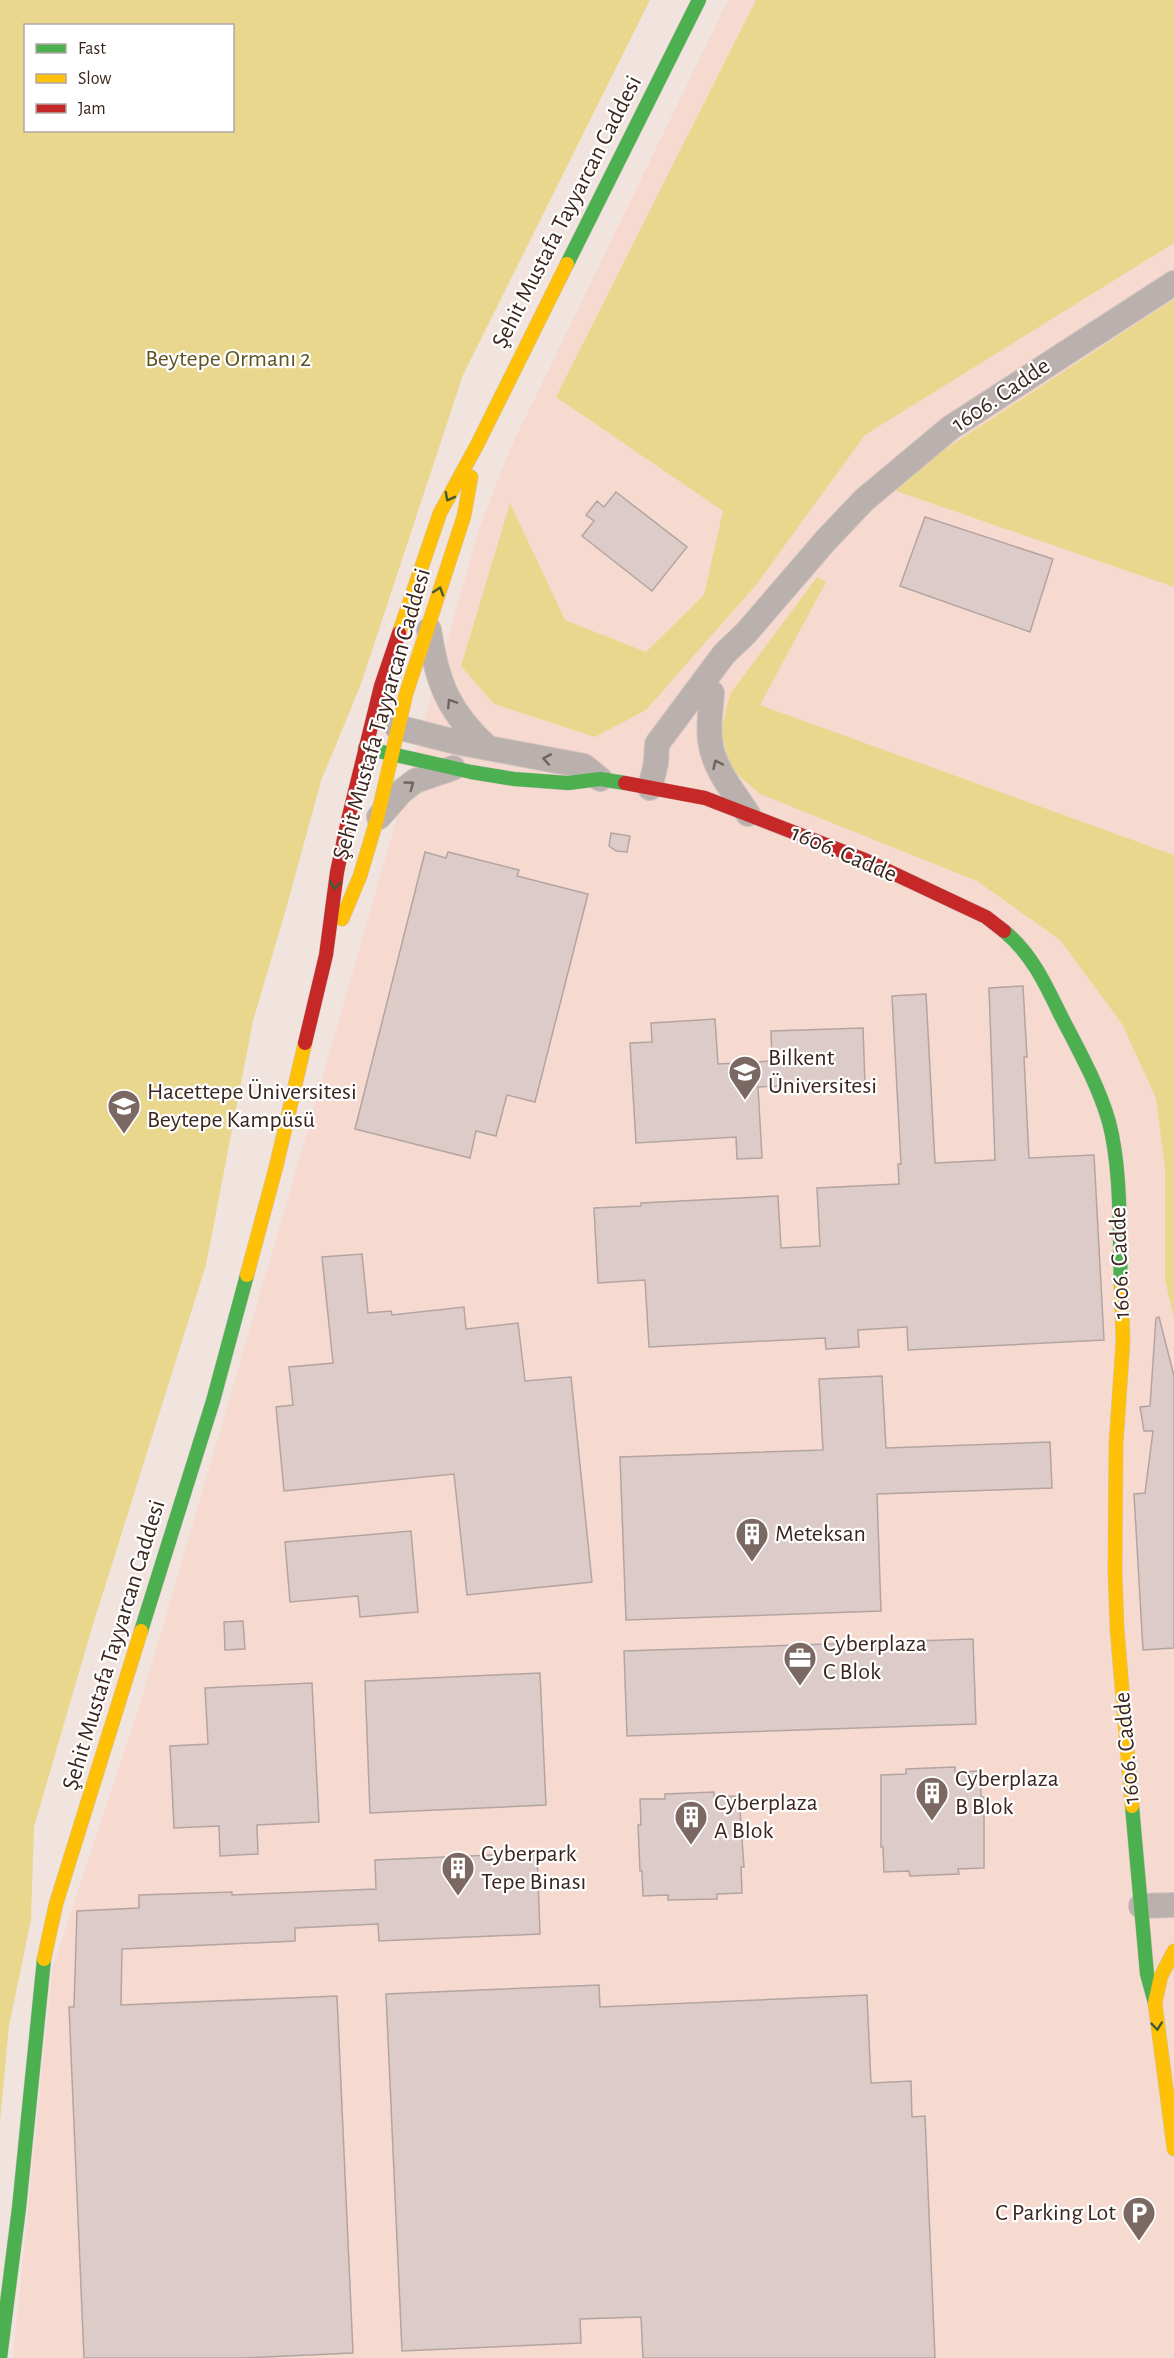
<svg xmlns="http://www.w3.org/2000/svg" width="1174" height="2358" font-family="'Alegreya Sans',sans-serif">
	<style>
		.built { fill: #f6dad0 }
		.green { fill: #ead78e; fill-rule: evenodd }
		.building { fill: #dccbc8; stroke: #b4a4a1; stroke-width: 1.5 }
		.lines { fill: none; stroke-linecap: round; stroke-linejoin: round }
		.street-casing { stroke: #cfc2be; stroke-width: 26 }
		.fast-casing { stroke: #cfc2be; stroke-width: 15 }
		.slow-casing { stroke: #cfc2be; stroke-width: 15 }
		.jam-casing { stroke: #cfc2be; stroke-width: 15 }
		.street { stroke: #bab0ad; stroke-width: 24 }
		.fast { stroke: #4caf50; stroke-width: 14 }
		.slow { stroke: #ffc107; stroke-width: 14 }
		.jam { stroke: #c62828; stroke-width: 14 }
		.oneway { stroke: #425c32 }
		.oneway2 { stroke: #74645e }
		.labels { text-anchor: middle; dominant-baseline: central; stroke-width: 4.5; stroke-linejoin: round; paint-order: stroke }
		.street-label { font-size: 24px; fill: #3b251e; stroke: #fff }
		.park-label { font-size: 24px; fill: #5f5523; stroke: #fff }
		.poi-label { font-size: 24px; fill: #3b251e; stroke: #fff; text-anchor: start }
	</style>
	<rect width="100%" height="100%" fill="#f1e4df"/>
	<!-- built -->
	<path class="built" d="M728,0H1174V2358H13L52,1970L143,1694L286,1205L480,526L510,449Z"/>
	<!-- green -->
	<path class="green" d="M0,0H650L463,375L361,684L321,781L286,909L253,1021L206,1265L91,1631L34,1827L31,1920L9,2026L0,2122ZM26,26H232V130H26Z
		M756,0H1174V243L865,435L756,585L646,710L595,737L494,704L461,666L510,503L565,620L646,652L704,595L723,511L556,397Z
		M1174,299V587L896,491L921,465Z
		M817,577L826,582L760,705L1174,855V1319L1165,1280V1169L1156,1098L1122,1024L1060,940L977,881L760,794L731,769L721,732L730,694Z"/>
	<!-- building -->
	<path class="building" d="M616,492L687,547L652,591L582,536L594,521L586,515L597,501L604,507Z
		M925,517L1053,559L1030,632L900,586Z
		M611,833L630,836L627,852L616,851L609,846Z
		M425,852L446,858L448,852L519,870L517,876L588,894L535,1102L507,1095L496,1136L476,1131L470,1158L355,1129Z
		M1023,986L1027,1057H1024L1029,1158L1094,1155L1104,1340L908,1350L907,1327L858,1330L859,1347L826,1349L825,1338L649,1347L645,1280L598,1283L594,1208L641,1206V1203L778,1196L781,1248L820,1246L817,1188L899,1184L898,1164H901L892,996L926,994L935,1163L995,1160L989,988Z
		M715,1019L718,1064L772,1061L771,1031L863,1028L865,1083L758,1087L762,1158L737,1159L736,1137L636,1143L630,1043L652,1042L651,1023Z
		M362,1254L368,1313L391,1311L392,1315L464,1307L466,1329L518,1323L525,1381L571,1377L592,1582L467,1595L454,1474L284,1491L276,1407L293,1405L289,1367L333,1363L322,1257Z
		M1159,1317L1174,1376V1648L1143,1650L1134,1494L1145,1493L1153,1431H1144L1140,1407L1150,1406L1156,1318Z
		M882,1376L886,1448L1050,1442L1052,1488L877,1494L881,1611L626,1620L620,1457L823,1450L819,1379Z
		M411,1531L418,1612L360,1617L358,1596L290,1602L285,1542Z
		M243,1621L245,1649L225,1650L224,1622Z
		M973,1639L976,1724L627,1736L624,1651Z
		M540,1673L546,1805L370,1813L365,1681Z
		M312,1683L319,1822L257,1825L258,1854L220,1856L219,1826L174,1828L170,1746L208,1744L205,1688Z
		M955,1767V1772L980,1771L981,1797H984V1868L958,1869L959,1874L910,1876L909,1871L884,1872L883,1847H881V1775L906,1774V1769Z
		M714,1792V1797L739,1796L744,1867H741L742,1893L717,1894V1899L668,1900V1895L643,1896L642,1871H640L638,1825H641L640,1799H665V1794Z
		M537,1853L540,1934L379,1941L378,1924L295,1928V1941L122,1949L121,2005L337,1996L353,2353L244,2358H84L69,2007H74L77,1911L139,1908V1895L232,1892V1895L376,1889L375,1860Z
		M599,1985L600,2007L867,1995L871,2083L911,2081L912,2117L925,2116L935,2358H643L641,2317L580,2319L581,2343L402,2351L386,1994Z"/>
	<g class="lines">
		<!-- street casing -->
		<g class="street-casing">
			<path id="street" d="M429,630C437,682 448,712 488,748
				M712,693C711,708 708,725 710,740C713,768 733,791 748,814
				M397,727L456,742L584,766L600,779
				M650,788L656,763L657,744L724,654L746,633L826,540L864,500L950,428L1174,283
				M379,817L402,791L415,781L453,768
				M1141,1906L1174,1905"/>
		</g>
		<!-- fast casing -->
		<g class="fast-casing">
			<path id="fast" d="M567,264L699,0
				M365,748L471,772L514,779L568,783L600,779L625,783
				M1004,931C1031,953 1045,983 1060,1014C1078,1049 1098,1084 1109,1122C1122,1171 1119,1236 1121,1287
				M141,1631L213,1401L247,1275
				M1132,1806L1147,1974L1155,2003
				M0,2358L19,2208L44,1959"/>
		</g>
		<!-- slow casing -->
		<g class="slow-casing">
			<path id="slow" d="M399,633L440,513L477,445L567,264
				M342,919L360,876L377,819L406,694L464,516L471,477
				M247,1275L276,1167L305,1043
				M1121,1287L1123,1341L1116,1444L1115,1571L1117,1629L1132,1806
				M1174,1951L1161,1976L1155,2003L1174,2149
				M44,1959L56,1904L141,1631"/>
		</g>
		<!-- jam casing -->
		<g class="jam-casing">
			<path id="jam" d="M625,783L705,798L865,860L986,917L1004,931
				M305,1043L326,955L337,872L348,820L381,686L399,633"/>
		</g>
		<!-- street -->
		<use href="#street" class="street"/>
		<!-- fast -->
		<use href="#fast" class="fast"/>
		<!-- slow -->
		<use href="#slow" class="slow"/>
		<!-- jam -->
		<use href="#jam" class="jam"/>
	</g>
	<!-- one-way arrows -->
	<defs><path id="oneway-chevron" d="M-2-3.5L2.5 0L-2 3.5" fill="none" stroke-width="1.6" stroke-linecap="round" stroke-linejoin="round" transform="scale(1.5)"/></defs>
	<g class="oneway">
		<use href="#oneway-chevron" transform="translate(449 497) rotate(118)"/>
		<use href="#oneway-chevron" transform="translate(439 591) rotate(-72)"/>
		<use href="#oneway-chevron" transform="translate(335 885) rotate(98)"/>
		<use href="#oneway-chevron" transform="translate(1157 2026) rotate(84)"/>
	</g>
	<g class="oneway2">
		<use href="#oneway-chevron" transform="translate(451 703) rotate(-123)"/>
		<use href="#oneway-chevron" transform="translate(547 759) rotate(-170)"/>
		<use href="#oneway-chevron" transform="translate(717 764) rotate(-115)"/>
		<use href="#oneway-chevron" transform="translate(410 785) rotate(-36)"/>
	</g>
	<!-- icons -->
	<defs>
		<g id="university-pin" transform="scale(1.725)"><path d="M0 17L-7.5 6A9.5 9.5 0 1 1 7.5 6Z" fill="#7b6862" stroke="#fff"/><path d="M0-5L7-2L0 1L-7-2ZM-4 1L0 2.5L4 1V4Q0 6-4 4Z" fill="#fff"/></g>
		<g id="building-pin" transform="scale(1.725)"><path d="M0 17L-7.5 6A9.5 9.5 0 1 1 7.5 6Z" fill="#7b6862" stroke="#fff"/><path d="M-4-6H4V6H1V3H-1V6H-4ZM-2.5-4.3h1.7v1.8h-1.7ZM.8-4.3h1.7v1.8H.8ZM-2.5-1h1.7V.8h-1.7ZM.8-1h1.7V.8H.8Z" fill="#fff"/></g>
		<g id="office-pin" transform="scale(1.725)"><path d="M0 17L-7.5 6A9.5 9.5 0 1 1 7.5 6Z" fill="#7b6862" stroke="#fff"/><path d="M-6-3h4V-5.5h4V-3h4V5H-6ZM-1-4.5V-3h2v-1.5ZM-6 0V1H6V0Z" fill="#fff"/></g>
		<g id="parking-pin" transform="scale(1.725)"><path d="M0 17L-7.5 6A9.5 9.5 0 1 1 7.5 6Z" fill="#7b6862" stroke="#fff"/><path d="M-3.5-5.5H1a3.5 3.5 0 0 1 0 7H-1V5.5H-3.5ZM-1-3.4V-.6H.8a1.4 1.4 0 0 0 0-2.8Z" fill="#fff"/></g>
	</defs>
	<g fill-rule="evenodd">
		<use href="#university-pin" x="745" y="1072"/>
		<use href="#university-pin" x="124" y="1106"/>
		<use href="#building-pin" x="752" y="1534"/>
		<use href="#office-pin" x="800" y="1658"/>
		<use href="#building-pin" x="932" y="1793"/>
		<use href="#building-pin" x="691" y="1817"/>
		<use href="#building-pin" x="458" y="1868"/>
		<use href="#parking-pin" x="1139" y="2213"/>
	</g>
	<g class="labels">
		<!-- street labels -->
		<g class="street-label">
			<text transform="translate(567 212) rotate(-63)">Şehit Mustafa Tayyarcan Caddesi</text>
			<text transform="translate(1001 395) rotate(-34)">1606. Cadde</text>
			<text transform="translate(382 714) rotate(-74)">Şehit Mustafa Tayyarcan Caddesi</text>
			<text transform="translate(844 854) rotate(23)">1606. Cadde</text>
			<text transform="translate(1120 1263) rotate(-92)">1606. Cadde</text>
			<text transform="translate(114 1645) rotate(-73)">Şehit Mustafa Tayyarcan Caddesi</text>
			<text transform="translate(1127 1748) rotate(-95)">1606. Cadde</text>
		</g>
		<!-- park labels -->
		<g class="park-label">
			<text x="228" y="359">Beytepe Ormanı 2</text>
		</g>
		<!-- poi labels -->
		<g class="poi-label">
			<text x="768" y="1058">Bilkent<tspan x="768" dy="28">Üniversitesi</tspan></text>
			<text x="147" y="1092">Hacettepe Üniversitesi<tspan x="147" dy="28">Beytepe Kampüsü</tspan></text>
			<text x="775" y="1534">Meteksan</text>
			<text x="823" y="1644">Cyberplaza<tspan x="823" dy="28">C Blok</tspan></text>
			<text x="955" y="1779">Cyberplaza<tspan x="955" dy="28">B Blok</tspan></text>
			<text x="714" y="1803">Cyberplaza<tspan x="714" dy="28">A Blok</tspan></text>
			<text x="481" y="1854">Cyberpark<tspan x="481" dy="28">Tepe Binası</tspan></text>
			<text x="1116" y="2213" text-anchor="end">C Parking Lot</text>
		</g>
	</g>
	<!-- legend -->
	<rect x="24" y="24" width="210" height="108" fill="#ffffff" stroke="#b1a8a5" stroke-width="1.5"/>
	<rect x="36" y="44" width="30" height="9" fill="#4caf50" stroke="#b1a8a5" stroke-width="1.5"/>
	<text x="78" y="54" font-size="18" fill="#3b251e">Fast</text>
	<rect x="36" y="74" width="30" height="9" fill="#ffc107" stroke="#b1a8a5" stroke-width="1.5"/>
	<text x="78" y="84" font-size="18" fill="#3b251e">Slow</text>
	<rect x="36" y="104" width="30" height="9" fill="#c62828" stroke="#b1a8a5" stroke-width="1.5"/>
	<text x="78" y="114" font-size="18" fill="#3b251e">Jam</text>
</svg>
